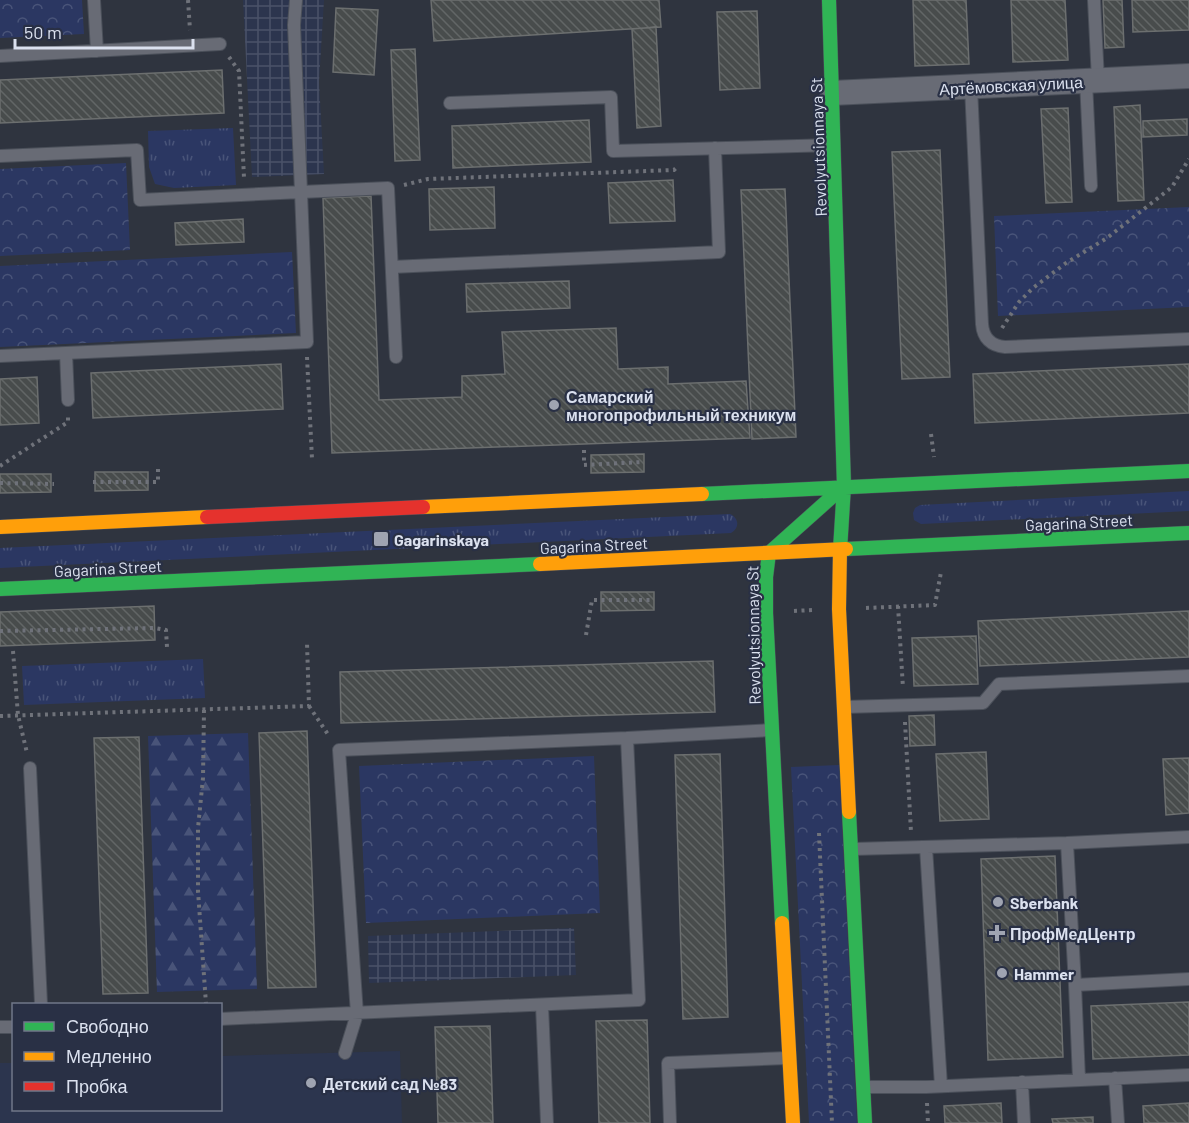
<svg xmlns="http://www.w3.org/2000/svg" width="1189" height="1123" font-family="Barlow,sans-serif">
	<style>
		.built { fill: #2c354e }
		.industrial { fill: url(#industrial-grid) }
		.grass { fill: url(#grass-tufts) }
		.forest { fill: url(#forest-firs) }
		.park { fill: url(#park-crowns) }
		.building { fill: url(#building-back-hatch); stroke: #6c6f6f; stroke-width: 1.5 }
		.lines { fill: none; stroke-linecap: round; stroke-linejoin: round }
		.lane-casing { stroke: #4b505a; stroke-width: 14 }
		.street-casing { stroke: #4b505a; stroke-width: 26 }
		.fast-casing { stroke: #4b505a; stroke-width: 15 }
		.slow-casing { stroke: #4b505a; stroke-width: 15 }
		.jam-casing { stroke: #4b505a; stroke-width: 15 }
		.path { stroke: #6f727a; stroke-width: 4; stroke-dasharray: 3 4.5; stroke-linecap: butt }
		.lane { stroke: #686b75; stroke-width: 12 }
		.street { stroke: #686b75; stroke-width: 24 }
		.fast { stroke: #30b455; stroke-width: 14 }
		.slow { stroke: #ff9f0a; stroke-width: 14 }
		.jam { stroke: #e5322d; stroke-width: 14 }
		.poi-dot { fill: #9fa4b1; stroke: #293045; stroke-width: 2 }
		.labels { text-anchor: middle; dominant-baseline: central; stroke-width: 4.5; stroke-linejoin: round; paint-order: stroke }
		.street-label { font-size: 16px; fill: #dbe1ef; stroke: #293045 }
		.poi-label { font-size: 16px; font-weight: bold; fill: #dbe1ef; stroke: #293045; text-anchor: start }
	</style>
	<defs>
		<pattern id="industrial-grid" width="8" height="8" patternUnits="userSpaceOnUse" patternTransform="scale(1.5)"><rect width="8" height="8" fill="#2c354e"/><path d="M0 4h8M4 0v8" fill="none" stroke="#4a5268"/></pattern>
		<pattern id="grass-tufts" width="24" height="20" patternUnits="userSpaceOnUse" patternTransform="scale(1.5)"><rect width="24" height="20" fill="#2b3762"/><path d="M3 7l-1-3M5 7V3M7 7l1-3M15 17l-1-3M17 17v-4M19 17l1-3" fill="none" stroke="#495479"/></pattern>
		<pattern id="forest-firs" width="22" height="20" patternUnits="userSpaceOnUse" patternTransform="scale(1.5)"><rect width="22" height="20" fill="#2b3762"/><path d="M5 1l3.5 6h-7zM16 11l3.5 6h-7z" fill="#495479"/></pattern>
		<pattern id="park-crowns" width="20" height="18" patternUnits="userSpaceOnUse" patternTransform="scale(1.5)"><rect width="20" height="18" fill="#2b3762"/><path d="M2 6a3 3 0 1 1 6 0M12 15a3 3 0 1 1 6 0" fill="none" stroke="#495479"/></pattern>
		<pattern id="building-back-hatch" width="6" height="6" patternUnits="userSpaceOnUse" patternTransform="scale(1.5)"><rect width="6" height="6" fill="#484c4c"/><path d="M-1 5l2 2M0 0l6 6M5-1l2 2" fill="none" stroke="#626666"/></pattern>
	</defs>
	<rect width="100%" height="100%" fill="#2f343f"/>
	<!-- built -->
	<path class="built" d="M400,1051L402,1123H0V1063H13L14,1110H220L221,1056Z"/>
	<!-- industrial -->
	<path class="industrial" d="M243,0H324L319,82L324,174L252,177Z
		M574,928L576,975L369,983L368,936Z"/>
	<!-- grass -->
	<path class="grass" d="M233,128L236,185L174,188L155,184L149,167L148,131Z
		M1189,491V511L921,524L914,520L913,513L915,508L920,505Z
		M730,514C739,518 740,528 731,533L0,568V548Z
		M203,659L205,698L24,705L22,666Z"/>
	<!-- forest -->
	<path class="forest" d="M248,733L257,989L157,992L148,736Z"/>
	<!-- park -->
	<path class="park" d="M0,0H82L84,34L0,38Z
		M126,163L130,250L0,256V169Z
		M1189,207V307L998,316L994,216Z
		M292,252L296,333L0,347V266Z
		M594,756L600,913L366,923L359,766Z
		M839,765L857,1123H809L791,767Z"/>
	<!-- building -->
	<path class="building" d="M431,0H659L661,27L434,41Z
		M913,0H966L969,64L915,66Z
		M1011,0H1065L1068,60L1013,62Z
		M1103,0H1122L1124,47L1105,48Z
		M1132,0H1189V30L1133,32Z
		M336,8L378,10L374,75L333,72Z
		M757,11L760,88L720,90L717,12Z
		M656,27L661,126L637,128L632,29Z
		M415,49L420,160L395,161L391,50Z
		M222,70L224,113L0,123V80Z
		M1140,105L1144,200L1118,201L1114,107Z
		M1068,108L1072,202L1046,203L1041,109Z
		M1187,119V135L1143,137V121Z
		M589,120L591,162L453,168L452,126Z
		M940,150L950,377L902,379L892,152Z
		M673,180L675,221L610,223L608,183Z
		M494,187L495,228L430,230L429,189Z
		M785,189L796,437L752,439L741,190Z
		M371,196L379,400L462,397V376L505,374L502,332L616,328L618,369L668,367V384L746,381L750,438L332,453L323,198Z
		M243,219L244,242L176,245L175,223Z
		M569,281L570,308L467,312L466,284Z
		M281,364L283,409L93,418L91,373Z
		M1189,364V413L975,423L973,374Z
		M37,377L39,423L0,425V379Z
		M644,454V472L591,473V455Z
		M95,472H148V490L95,491Z
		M0,474H51V492L0,493Z
		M601,592H654V610L601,611Z
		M154,606L155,640L0,646V612Z
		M1189,611V657L980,666L978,621Z
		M976,636L978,684L914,686L912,638Z
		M713,661L715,712L341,723L340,672Z
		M934,715L935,745L910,746L909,716Z
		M307,731L316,987L268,988L259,733Z
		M139,737L148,993L103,994L94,738Z
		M986,752L989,819L940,821L936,754Z
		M720,754L728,1017L683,1019L675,755Z
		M1189,758V813L1166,815L1163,759Z
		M1055,856L1063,1057L988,1060L981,859Z
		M1189,1002V1055L1093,1059L1091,1006Z
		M647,1020L650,1123H599L596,1021Z
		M490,1026L493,1123H438L435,1027Z
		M1001,1103L1002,1123H945L944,1106Z
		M1189,1103V1123H1144L1143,1106Z
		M1093,1117V1123H1053L1052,1119Z"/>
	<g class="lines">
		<!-- lane casing -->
		<g class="lane-casing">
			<path id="lane" d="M94,0L97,51
				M296,0L294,25L301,192L388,188L396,357
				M1094,0L1098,80
				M0,56L220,44
				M1086,81L1091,186
				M971,87L982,324C983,338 991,346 1005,347L1189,339
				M450,103L611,97L613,151L833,145
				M0,156L137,150L140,200L301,192L307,342L0,356
				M392,267L719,252L715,148
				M66,353L68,400
				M844,707L983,703L999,684L1189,676
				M30,768L41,1004
				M1189,837L1067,843L1075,985L1189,979
				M926,847L941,1086
				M853,849L1067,843
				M1075,985L1079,1079
				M542,1005L547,1123
				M220,1019L639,1000L627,738
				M0,1027H14
				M345,1053L357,1014L339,750L627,738L771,730
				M1115,1078L1118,1123
				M1022,1082L1024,1123
				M864,1087H926L1189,1075
				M670,1123L668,1063L787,1058"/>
		</g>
		<!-- street casing -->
		<g class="street-casing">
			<path id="street" d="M832,93L1189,76"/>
		</g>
		<!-- fast casing -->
		<g class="fast-casing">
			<path id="fast" d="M829,0L844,486
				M702,494L1189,471
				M846,549L1189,533
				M840,550L844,486
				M769,553L766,577V613L782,923
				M769,553L844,486
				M0,589L540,564
				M849,812L865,1123"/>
		</g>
		<!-- slow casing -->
		<g class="slow-casing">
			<path id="slow" d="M423,507L702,494
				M0,527L207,517
				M840,550L839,609L849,812
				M540,564L846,549
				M782,923L793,1123"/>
		</g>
		<!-- jam casing -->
		<g class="jam-casing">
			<path id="jam" d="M207,517L423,507"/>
		</g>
		<!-- path -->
		<path class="path" d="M188,0L190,30
			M229,57L239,71L244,178
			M404,185L428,179L674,170L676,168
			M1002,328L1019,302L1033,288L1066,263L1107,238L1172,187L1189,159
			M307,357L312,459
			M931,434L934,457
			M584,450V465L642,462
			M0,466L68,422V417
			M93,482H158V465
			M0,483L54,484
			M898,606L903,688
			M866,608L935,605L941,572
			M794,611L813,610
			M0,631L155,628L166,630L167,647
			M586,635L592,600H653
			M13,651L18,715L27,753
			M309,706L329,736
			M204,710L203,778L198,828V891L206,1004
			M0,716L309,706L307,643
			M905,722L911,832
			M819,833L832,1123
			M927,1103L928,1123"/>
		<!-- lane -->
		<use href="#lane" class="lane"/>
		<!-- street -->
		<use href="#street" class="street"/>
		<!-- fast -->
		<use href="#fast" class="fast"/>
		<!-- slow -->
		<use href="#slow" class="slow"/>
		<!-- jam -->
		<use href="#jam" class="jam"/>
	</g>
	<!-- markers -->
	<g class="poi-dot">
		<circle cx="554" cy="405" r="6"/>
		<rect x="373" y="531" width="16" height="16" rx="3"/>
		<circle cx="998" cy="902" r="6"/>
		<path d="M994 924h6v6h6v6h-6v6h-6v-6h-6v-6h6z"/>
		<circle cx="1002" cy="973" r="6"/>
		<circle cx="311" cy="1083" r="6"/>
	</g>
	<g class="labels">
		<!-- street labels -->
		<g class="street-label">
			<text transform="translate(1011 85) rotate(-3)">Артёмовская улица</text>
			<text transform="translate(818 147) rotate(-92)">Revolyutsionnaya St</text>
			<text transform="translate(1079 522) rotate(-3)">Gagarina Street</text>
			<text transform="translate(594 545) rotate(-3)">Gagarina Street</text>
			<text transform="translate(108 568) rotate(-3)">Gagarina Street</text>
			<text transform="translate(753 635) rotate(-91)">Revolyutsionnaya St</text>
		</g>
		<!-- poi labels -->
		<g class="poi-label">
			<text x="566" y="396">Самарский<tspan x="566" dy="18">многопрофильный техникум</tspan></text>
			<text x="394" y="539">Gagarinskaya</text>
			<text x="1010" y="902">Sberbank</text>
			<text x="1010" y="933">ПрофМедЦентр</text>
			<text x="1014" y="973">Hammer</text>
			<text x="323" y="1083">Детский сад №83</text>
		</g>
	</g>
	<!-- legend -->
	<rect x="12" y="1003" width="210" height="108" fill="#293045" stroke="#707789" stroke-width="1.5"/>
	<rect x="24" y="1022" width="30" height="9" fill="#30b455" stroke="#707789" stroke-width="1.5"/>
	<text x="66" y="1033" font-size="18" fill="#dbe1ef">Свободно</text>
	<rect x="24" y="1052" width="30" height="9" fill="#ff9f0a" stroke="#707789" stroke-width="1.5"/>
	<text x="66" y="1063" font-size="18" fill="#dbe1ef">Медленно</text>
	<rect x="24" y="1082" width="30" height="9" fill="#e5322d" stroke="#707789" stroke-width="1.5"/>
	<text x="66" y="1093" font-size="18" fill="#dbe1ef">Пробка</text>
	<!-- scale -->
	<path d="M15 39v9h178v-9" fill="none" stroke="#dbe1ef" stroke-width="3"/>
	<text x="24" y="39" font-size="18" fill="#dbe1ef" stroke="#293045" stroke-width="4.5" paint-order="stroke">50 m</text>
</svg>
